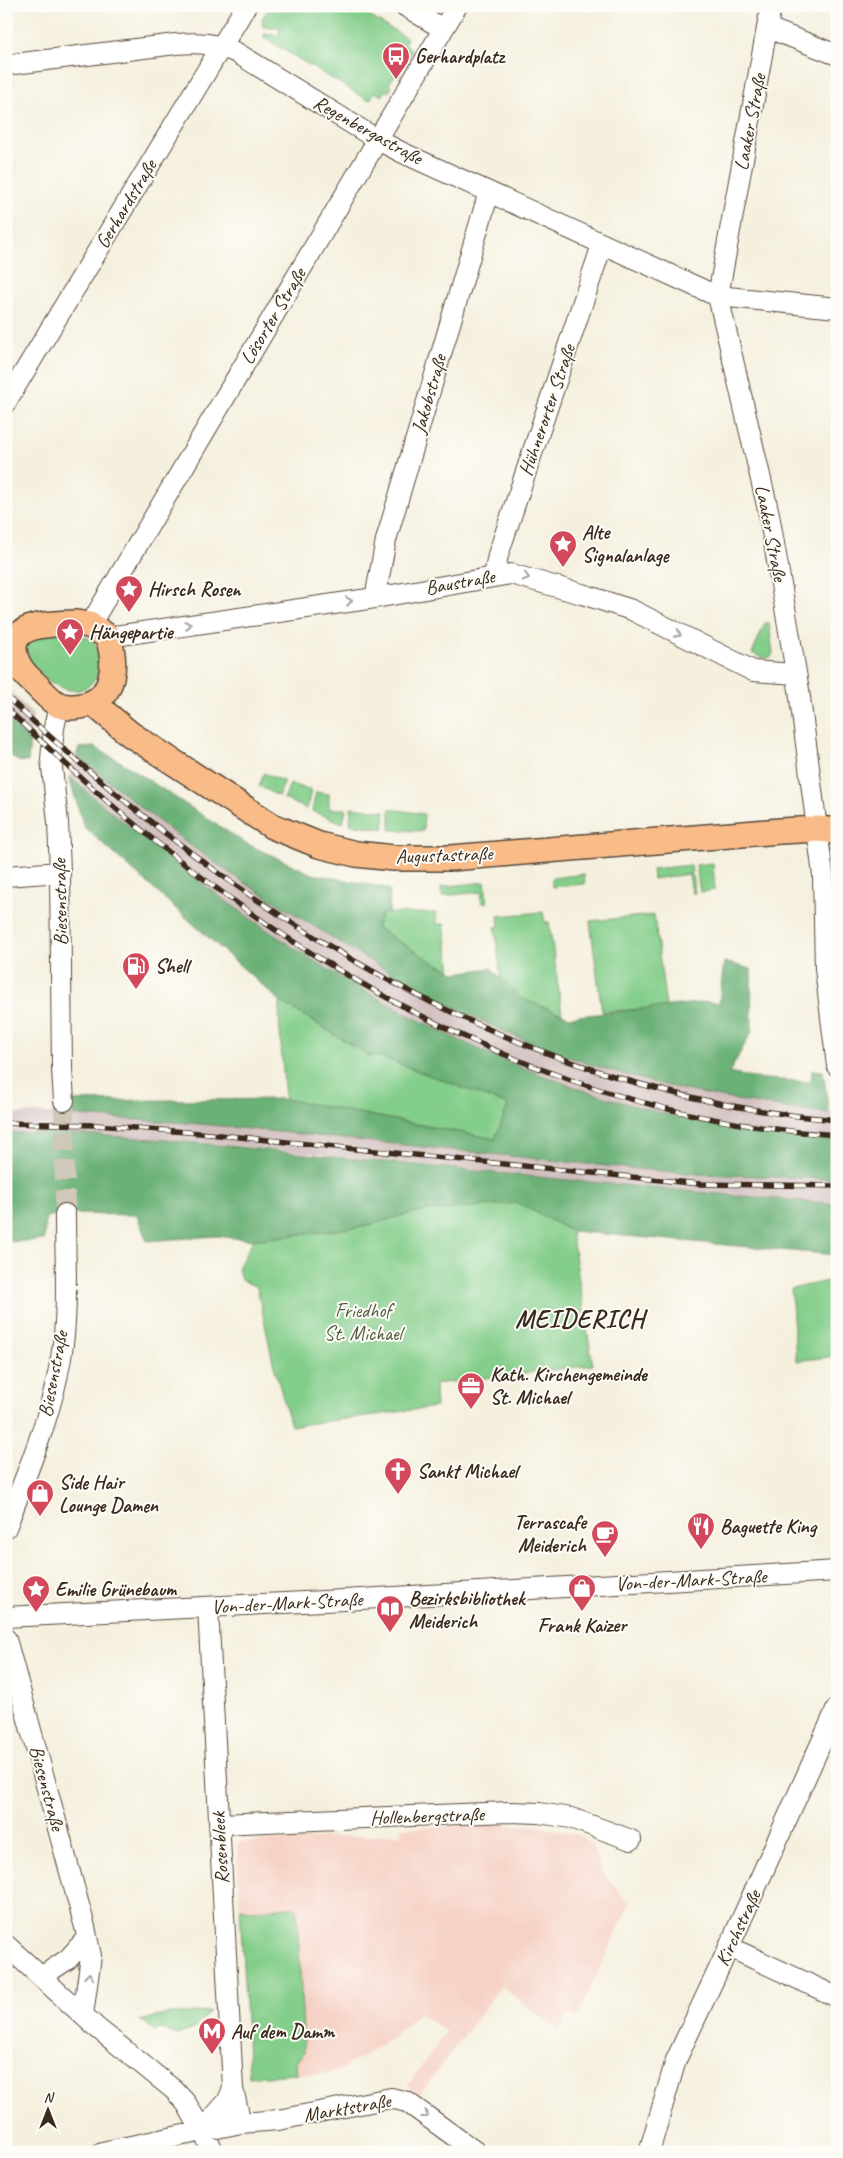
<svg xmlns="http://www.w3.org/2000/svg" width="843" height="2158" font-family="Caveat,sans-serif">
	<style>
		.built { fill: #f6d1c5 }
		.industrial { fill: #d1bfbf }
		.green { fill: #84ce8b; stroke: #607c54 }
		.forest { fill: #6bb177; stroke: #536e4a }
		.lines { fill: none; stroke-linecap: round; stroke-linejoin: round }
		.minor-tunnel { stroke: #d0c8b8; stroke-width: 20; stroke-dasharray: 20 10; stroke-linecap: butt }
		.minor-casing { stroke: #57483b; stroke-width: 22 }
		.major-casing { stroke: #57483b; stroke-width: 28 }
		.minor { stroke: #fff; stroke-width: 20 }
		.major { stroke: #f9bc89; stroke-width: 25 }
		.rail-casing { stroke: #3b2a1e; stroke-width: 5.5 }
		.rail { stroke: #fdfcf7; stroke-width: 4; stroke-dasharray: 11; stroke-linecap: butt }
		.oneway { stroke: #a79f9a }
		.labels { text-anchor: middle; dominant-baseline: central; stroke-width: 4; stroke-linejoin: round; paint-order: stroke }
		.poi-label { font-size: 20px; font-weight: bold; fill: #3b2a1e; stroke: #fdfcf7; text-anchor: start }
		.street-label { font-size: 20px; fill: #3b2a1e; stroke: #fdfcf7 }
		.park-label { font-size: 20px; fill: #515b3f; stroke: #fdfcf7 }
		.district-label { font-size: 25px; font-weight: bold; letter-spacing: 1px; fill: #3b2a1e; stroke: #fdfcf7 }
	</style>
	<rect width="100%" height="100%" fill="#fdfcf7"/>
	<filter id="ink" filterUnits="userSpaceOnUse"><feTurbulence type="fractalNoise" baseFrequency=".02" numOctaves="2"/><feDisplacementMap in="SourceGraphic" scale="10" xChannelSelector="R" yChannelSelector="G"/><feConvolveMatrix kernelMatrix="1 2 1 2 8 2 1 2 1" color-interpolation-filters="sRGB"/></filter>
	<filter id="wash" filterUnits="userSpaceOnUse"><feTurbulence type="fractalNoise" baseFrequency=".0096" numOctaves="4" result="noise"/><feDisplacementMap in="SourceGraphic" scale="20" xChannelSelector="R" yChannelSelector="G"/><feGaussianBlur stdDeviation="1.12" result="paint"/><feColorMatrix in="noise" values="0 0 0 0 0 0 0 0 0 0 0 0 0 0 0 0 0 1.4 0 .05"/><feComposite in="paint" operator="in"/></filter>
	<g filter="url(#wash)">
		<rect width="100%" height="100%" fill="#f5f0de"/>
		<!-- built -->
		<path class="built" d="M487,1824L535,1826L563,1831L584,1837L592,1845L601,1871L626,1900L630,1902L577,2018L570,2015L558,2030L501,1986L420,2094L408,2085L446,2032L420,2013L389,2040L340,2070L323,2074H297V1909L285,1907L251,1911L240,1909L237,1842L401,1834V1828Z"/>
		<!-- industrial -->
		<path class="industrial" d="M6,687L33,715L30,740L6,718Z
			M76,755L194,848L320,931L402,980L536,1045L603,1068L659,1084L714,1096L769,1106L837,1113V1140L774,1134L722,1126L660,1112L594,1094L531,1071L463,1044L391,1006L309,957L247,917L185,871L69,777Z
			M42,1113L201,1124L627,1168L700,1174L837,1179V1204L623,1185L200,1142L43,1133H6V1114Z"/>
		<!-- green -->
		<path class="green" d="M270,6H352L407,38L405,43L411,49V53L399,77L395,75L389,84L392,87L389,92L386,90L382,96L375,92L370,100L366,99L264,38V34L279,35L280,27H263L262,19Z
			M765,623H769L773,653L771,657L762,658L752,653Z
			M53,633C62,634 75,633 84,636C108,644 105,677 85,688C62,701 14,658 28,642C33,636 46,635 53,633Z
			M264,773L285,782L278,796L259,786Z
			M290,784L311,790L307,809L284,799Z
			M316,792L329,794V809H346L343,823L312,811Z
			M351,807L385,811L384,829L350,824Z
			M390,809L424,814L423,831L390,830Z
			M713,863L715,890L700,892L696,865Z
			M691,865L695,893H692L689,874L653,879L652,869Z
			M584,874L585,884L552,887V878Z
			M485,882L487,902L482,903L481,892L442,896L441,887Z
			M543,912L545,922H549L562,1014L522,999L501,978L495,927L499,926L498,916Z
			M383,913H436L437,924H444L451,970L431,961L376,927Z
			M654,915L666,1007L602,1012L590,921Z
			M280,1001L369,1056L381,1057L508,1105L495,1139L285,1099L279,1018Z
			M518,1203L571,1231L593,1365L435,1384L436,1407L291,1426L274,1366L257,1287L241,1280L238,1268L253,1240L361,1227L415,1212Z
			M837,1279V1356L796,1361L791,1289Z
			M285,1907L297,1909L304,2053L296,2062L297,2074L249,2077L240,1909L251,1911Z
			M210,2011L194,2029L177,2035L159,2028L155,2031L144,2022L139,2021L168,2014Z"/>
		<!-- forest -->
		<path class="forest" d="M6,718L30,740L28,762L18,761L6,752Z
			M94,747L121,762L245,843L312,874L383,887L390,891L389,913H383L376,927L431,961L456,973L491,968L522,999L570,1017L706,1002L719,1003L724,962L751,969L752,1031L729,1073L753,1078L811,1082L812,1070L823,1071L829,1113C729,1102 630,1082 536,1045C450,1010 370,962 293,913C259,892 225,871 193,847C153,818 115,786 76,755L79,748Z
			M69,777C127,825 185,873 247,916C420,1038 623,1128 837,1140V1179L700,1174L627,1168L201,1124L65,1115L64,1101L285,1099L495,1139L508,1105L381,1057L369,1056L280,1001L84,827Z
			M6,1133C120,1132 232,1147 345,1158C509,1174 672,1191 837,1204V1255L571,1231L518,1203L415,1212L361,1227L253,1240L216,1236L147,1241L137,1215L65,1214L46,1217L44,1240L6,1242Z"/>
	</g>
	<g filter="url(#ink)">
		<g class="lines">
			<!-- minor-tunnel -->
			<path class="minor-tunnel" d="M64,1101L65,1214"/>
			<!-- minor casing -->
			<g class="minor-casing">
				<path id="minor" d="M405,6L443,29
					M771,6L718,296L769,514L799,690L823,875L825,969L837,1066
					M768,28L837,55
					M6,65L176,44C199,42 216,43 237,53L378,140L401,152L708,292L718,296L837,308
					M6,402L246,6
					M494,576L498,555L602,245
					M375,598L386,540L489,192
					M90,625L457,6
					M108,637L375,598L511,574L582,594L632,610L753,671L796,674
					M59,705L54,728L51,759L58,822L60,872L62,1069L64,1101
					M6,876L60,872
					M6,1528C27,1472 51,1417 61,1358C69,1311 65,1261 65,1214
					M208,1607L233,2089L241,2123
					M6,1617L344,1600L837,1571
					M6,1639L85,1927L91,1956L83,2015
					M219,1824L509,1812L539,1813L571,1818L631,1840
					M6,1945L96,2027L174,2090L186,2103L214,2152
					M729,1947L837,1997
					M41,1977L68,1959L87,1938
					M202,2130L227,2102L233,2089
					M102,2152L241,2123L278,2120L391,2098L407,2102L476,2152
					M649,2152L676,2060L729,1947L837,1708"/>
			</g>
			<!-- major casing -->
			<g class="major-casing">
				<path id="major" d="M75,623L90,625L108,637C116,661 116,697 86,705C78,707 67,708 59,705C50,701 41,689 33,682C25,675 17,666 15,655C7,622 53,624 75,623Z
					M93,703L130,734L272,826L319,845L356,854L394,858H451L780,831L819,829L837,831"/>
			</g>
			<!-- minor -->
			<use href="#minor" class="minor"/>
			<!-- major -->
			<use href="#major" class="major"/>
			<!-- rail casing -->
			<g class="rail-casing">
				<path id="rail" d="M6,696C234,912 517,1094 837,1120
					M6,708C46,746 85,783 127,818C327,986 572,1119 837,1135
					M6,1123L96,1125L200,1133L700,1184L837,1186"/>
			</g>
			<!-- rail -->
			<use href="#rail" class="rail"/>
		</g>
		<!-- one-way arrows -->
		<defs><path id="oneway-chevron" d="M-2-3.5L2.5 0L-2 3.5" fill="none" stroke-width="1.6" stroke-linecap="round" stroke-linejoin="round" transform="scale(1.25)"/></defs>
		<g class="oneway">
			<use href="#oneway-chevron" transform="translate(526 577) rotate(14)"/>
			<use href="#oneway-chevron" transform="translate(349 601) rotate(-8)"/>
			<use href="#oneway-chevron" transform="translate(188 625) rotate(-8)"/>
			<use href="#oneway-chevron" transform="translate(678 634) rotate(27)"/>
			<use href="#oneway-chevron" transform="translate(89 1976) rotate(-83)"/>
			<use href="#oneway-chevron" transform="translate(425 2115) rotate(36)"/>
		</g>
	</g>
	<!-- icons -->
	<defs>
		<g id="bus-pin" transform="scale(1.4375)"><path d="M0 17L-7.5 6A9.5 9.5 0 1 1 7.5 6Z" fill="#d1495b" stroke="#fdfcf7"/><path d="M-5-6H5V4H4V6H2V4H-2V6H-4V4H-5ZM-3.5-4V0h7V-4ZM-3.5 1.2v1.5H-2V1.2ZM2 1.2v1.5H3.5V1.2Z" fill="#fff"/></g>
		<g id="sight-pin" transform="scale(1.4375)"><path d="M0 17L-7.5 6A9.5 9.5 0 1 1 7.5 6Z" fill="#d1495b" stroke="#fdfcf7"/><path d="M0-6L1.8-2.2L6-1.7L2.9 1.2L3.7 5.4L0 3.3L-3.7 5.4L-2.9 1.2L-6-1.7L-1.8-2.2Z" fill="#fff"/></g>
		<g id="fuel-pin" transform="scale(1.4375)"><path d="M0 17L-7.5 6A9.5 9.5 0 1 1 7.5 6Z" fill="#d1495b" stroke="#fdfcf7"/><path d="M-5.5-6h7V0h2V4h1.3V-2.5L3-4.5l.8-.8L6-3V5H2.5V1h-1V6h-7ZM-4.2-4.7v3.2H.2V-4.7Z" fill="#fff"/></g>
		<g id="office-pin" transform="scale(1.4375)"><path d="M0 17L-7.5 6A9.5 9.5 0 1 1 7.5 6Z" fill="#d1495b" stroke="#fdfcf7"/><path d="M-6-3h4V-5.5h4V-3h4V5H-6ZM-1-4.5V-3h2v-1.5ZM-6 0V1H6V0Z" fill="#fff"/></g>
		<g id="church-pin" transform="scale(1.4375)"><path d="M0 17L-7.5 6A9.5 9.5 0 1 1 7.5 6Z" fill="#d1495b" stroke="#fdfcf7"/><path d="M-1.2-6h2.4v3.5h3.3v2.4h-3.3V6h-2.4V-.1h-3.3v-2.4h3.3Z" fill="#fff"/></g>
		<g id="shop-pin" transform="scale(1.4375)"><path d="M0 17L-7.5 6A9.5 9.5 0 1 1 7.5 6Z" fill="#d1495b" stroke="#fdfcf7"/><path d="M-5-2.5h2.3a2.7 3.5 0 0 1 5.4 0H5L5.5 6h-11ZM-1.5-2.5h3a1.5 2.3 0 0 0-3 0Z" fill="#fff"/></g>
		<g id="restaurant-pin" transform="scale(1.4375)"><path d="M0 17L-7.5 6A9.5 9.5 0 1 1 7.5 6Z" fill="#d1495b" stroke="#fdfcf7"/><path d="M-5-6h1v4h1v-4h1v4h1v-4h1v5L-1.5 .5V6h-2V.5L-5-1ZM5-6V6H3V1.5H1.5Q1.5-4 5-6Z" fill="#fff"/></g>
		<g id="cafe-pin" transform="scale(1.4375)"><path d="M0 17L-7.5 6A9.5 9.5 0 1 1 7.5 6Z" fill="#d1495b" stroke="#fdfcf7"/><path d="M-5.5-4.5H6V0H3Q3 3.5 0 3.5H-2.5Q-5.5 3.5-5.5 0ZM3-3.2v2h1.7v-2ZM-6 4.5H4V6H-6Z" fill="#fff"/></g>
		<g id="library-pin" transform="scale(1.4375)"><path d="M0 17L-7.5 6A9.5 9.5 0 1 1 7.5 6Z" fill="#d1495b" stroke="#fdfcf7"/><path d="M-6-4Q-3-5.5-.7-3.5V5Q-3 3-6 4ZM6-4Q3-5.5 .7-3.5V5Q3 3 6 4Z" fill="#fff"/></g>
		<g id="metro-pin" transform="scale(1.4375)"><path d="M0 17L-7.5 6A9.5 9.5 0 1 1 7.5 6Z" fill="#d1495b" stroke="#fdfcf7"/><path d="M-5.5 5V-5H-3L0 0L3-5H5.5V5H3V-.5L0 4L-3-.5V5Z" fill="#fff"/></g>
	</defs>
	<g fill-rule="evenodd">
		<use href="#bus-pin" x="396" y="56"/>
		<use href="#sight-pin" x="563" y="544"/>
		<use href="#sight-pin" x="129" y="589"/>
		<use href="#sight-pin" x="70" y="632"/>
		<use href="#fuel-pin" x="136" y="966"/>
		<use href="#office-pin" x="471" y="1386"/>
		<use href="#church-pin" x="398" y="1471"/>
		<use href="#shop-pin" x="40" y="1493"/>
		<use href="#restaurant-pin" x="701" y="1526"/>
		<use href="#cafe-pin" x="605" y="1534"/>
		<use href="#shop-pin" x="582" y="1588"/>
		<use href="#sight-pin" x="36" y="1589"/>
		<use href="#library-pin" x="390" y="1609"/>
		<use href="#metro-pin" x="212" y="2031"/>
	</g>
	<g class="labels">
		<!-- poi labels -->
		<g class="poi-label">
			<text x="415" y="56">Gerhardplatz</text>
			<text x="582" y="532">Alte<tspan x="582" dy="23">Signalanlage</tspan></text>
			<text x="148" y="589">Hirsch Rosen</text>
			<text x="89" y="632">Hängepartie</text>
			<text x="155" y="966">Shell</text>
			<text x="490" y="1374">Kath. Kirchengemeinde<tspan x="490" dy="23">St. Michael</tspan></text>
			<text x="417" y="1471">Sankt Michael</text>
			<text x="59" y="1482">Side Hair<tspan x="59" dy="23">Lounge Damen</tspan></text>
			<text x="586" y="1522" text-anchor="end">Terrascafe<tspan x="586" dy="23">Meiderich</tspan></text>
			<text x="720" y="1526">Baguette King</text>
			<text x="55" y="1589">Emilie Grünebaum</text>
			<text x="409" y="1598">Bezirksbibliothek<tspan x="409" dy="23">Meiderich</tspan></text>
			<text x="582" y="1625" text-anchor="middle">Frank Kaizer</text>
			<text x="231" y="2031">Auf dem Damm</text>
		</g>
		<!-- street labels -->
		<g class="street-label">
			<text transform="translate(750 122) rotate(-79)">Laaker Straße</text>
			<text transform="translate(368 130) rotate(29)">Regenbergastraße</text>
			<text transform="translate(126 204) rotate(-59)">Gerhardstraße</text>
			<text transform="translate(273 316) rotate(-59)">Lösorter Straße</text>
			<text transform="translate(429 394) rotate(-74)">Jakobstraße</text>
			<text transform="translate(547 410) rotate(-71)">Hühnerorter Straße</text>
			<text transform="translate(771 533) rotate(79)">Laaker Straße</text>
			<text transform="translate(460 582) rotate(-10)">Baustraße</text>
			<text transform="translate(444 855) rotate(-2)">Augustastraße</text>
			<text transform="translate(60 902) rotate(-91)">Biesenstraße</text>
			<text transform="translate(53 1374) rotate(-79)">Biesenstraße</text>
			<text transform="translate(691 1580) rotate(-3)">Von-der-Mark-Straße</text>
			<text transform="translate(287 1603) rotate(-3)">Von-der-Mark-Straße</text>
			<text transform="translate(47 1788) rotate(75)">Biesenstraße</text>
			<text transform="translate(427 1816) rotate(-2)">Hollenbergstraße</text>
			<text transform="translate(220 1848) rotate(-93)">Rosenbleek</text>
			<text transform="translate(738 1928) rotate(-65)">Kirchstraße</text>
			<text transform="translate(347 2108) rotate(-10)">Marktstraße</text>
		</g>
		<!-- park labels -->
		<g class="park-label">
			<text x="363" y="1310">Friedhof<tspan x="363" dy="23">St. Michael</tspan></text>
		</g>
		<!-- district labels -->
		<g class="district-label">
			<text x="580" y="1319">MEIDERICH</text>
		</g>
	</g>
	<!-- margin -->
	<rect width="843" height="2158" fill="none" stroke="#fdfcf7" stroke-width="25"/>
	<!-- north arrow -->
	<g transform="translate(48 2110)" stroke="#fdfcf7" stroke-width="4" paint-order="stroke">
	<path d="M0-4L9 19L0 12L-9 19Z" fill="#3b2a1e"/>
	<text y="-8" font-size="14" font-weight="bold" text-anchor="middle" fill="#3b2a1e">N</text>
	</g>
</svg>
